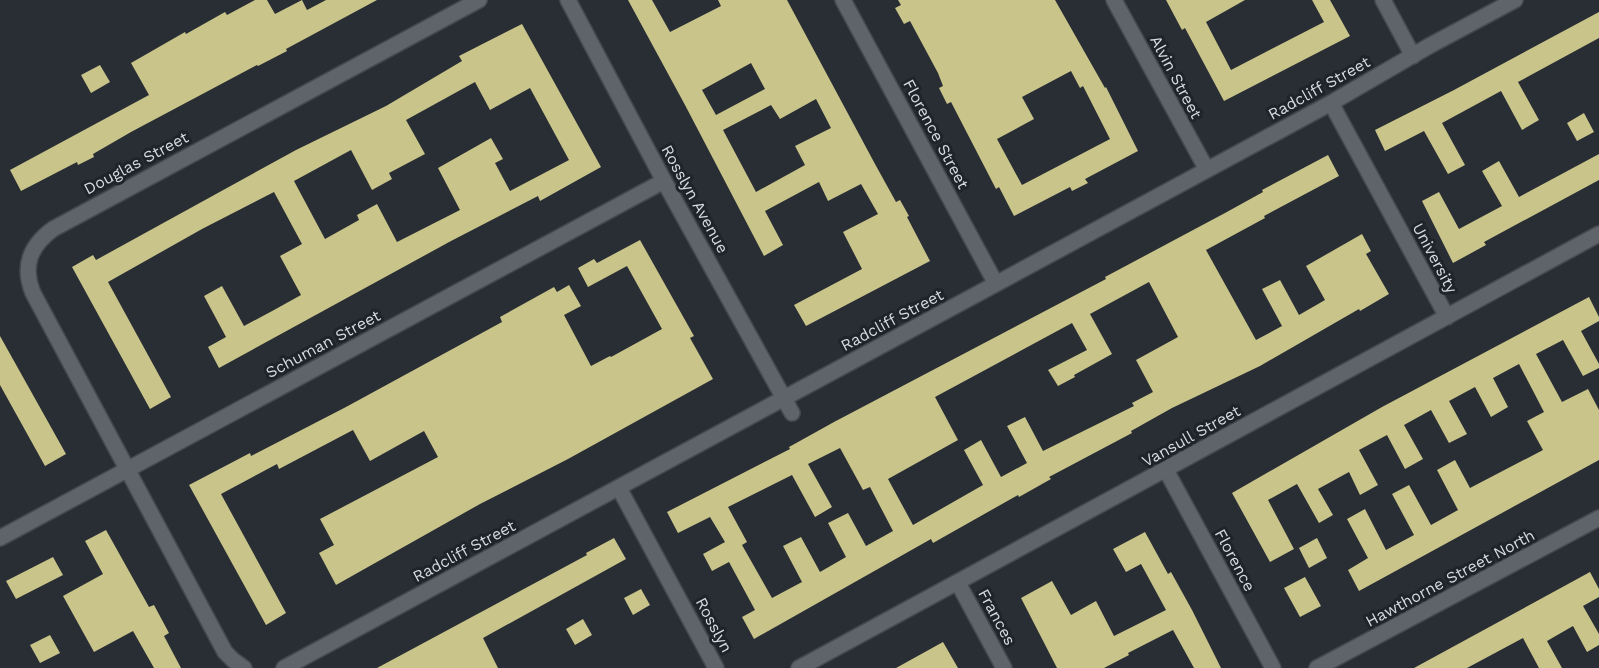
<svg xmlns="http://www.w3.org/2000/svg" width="1599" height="668" font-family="'Work Sans',sans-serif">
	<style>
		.building { fill: #c9c48a; fill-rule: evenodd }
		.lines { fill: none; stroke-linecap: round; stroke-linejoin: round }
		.minor-casing { stroke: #45494e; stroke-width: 18 }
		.minor { stroke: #5e646a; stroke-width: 15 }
		.labels { text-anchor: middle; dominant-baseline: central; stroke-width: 6; stroke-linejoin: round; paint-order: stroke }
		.street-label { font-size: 16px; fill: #d7dade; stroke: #1f242a }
	</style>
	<rect width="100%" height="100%" fill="#292e34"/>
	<!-- building -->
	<path class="building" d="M255,0H267L275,14L302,0L307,10L326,0H377L286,49L287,51L258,66L257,65L131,132L93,154L94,157L78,165L77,162L21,191L10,170L149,95L131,63L185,32L186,34L225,12L227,15Z
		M628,0H652L670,32L721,6L718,0H787L875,164L896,202L900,200L909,216L907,217L930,261L806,326L794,305L862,269L843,232L878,214L861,184L828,201L819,182L765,211L783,245L764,256L685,105ZM751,63L765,89L716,115L702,90ZM816,99L831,128L795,146L805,165L756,192L723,130L771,105L780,119Z
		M898,0H1055L1105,88L1106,87L1138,151L1085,179L1088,183L1072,191L1070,187L1014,216L999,187L996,189L951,102L947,104L939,88L943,86L938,73L910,21L904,24L895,8L901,5ZM1071,71L1080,88L1083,86L1110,139L1022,185L997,139L1034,119L1022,97Z
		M1166,0H1245L1206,22L1231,70L1324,22L1312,0H1330L1350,36L1224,101L1185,28L1182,30Z
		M1599,12V38L1518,82L1539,120L1522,130L1501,91L1442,123L1465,165L1448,174L1424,131L1385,151L1375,130L1454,90Z
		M522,24L601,167L540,201L538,196L451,241L219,368L208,347L226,337L204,296L222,286L244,326L274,310L301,295L280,256L302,244L274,192L202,229L108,282L171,397L150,409L72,267L93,255L96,260L296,150L386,106L462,61L459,56ZM475,82L490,110L530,88L569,160L510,191L495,163L503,159L491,138L438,168L460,210L397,242L377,204L357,215L359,220L325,239L294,181L351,150L372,190L392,179L389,173L425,154L406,120Z
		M100,65L110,82L91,93L81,75Z
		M1584,113L1594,132L1577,141L1567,123Z
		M1599,154V180L1484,242L1486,245L1453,263L1422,201L1439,192L1459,229L1502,206L1482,171L1499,161L1519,197Z
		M1328,155L1339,176L1264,216L1265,218L1206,250L1256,340L1282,326L1262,289L1280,280L1299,315L1325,300L1306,266L1362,234L1371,251L1366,254L1389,294L1360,311L1359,309L1260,366L1172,408L1131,431L1132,433L1049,477L1051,479L1019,497L1018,495L933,543L931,539L754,639L742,617L755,610L729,562L712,571L703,554L725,542L710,517L678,533L667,512L790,449L789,447L834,422L1106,279L1105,277L1225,213L1263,192L1262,190ZM1149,282L1178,337L1136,360L1153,392L1132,403L1134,406L1043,451L1025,417L1007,426L1027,463L1001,477L981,440L964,450L983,485L913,525L888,479L958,440L935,397L1072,323L1087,350L1048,370L1058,386L1075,377L1074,375L1112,354L1090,314ZM840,448L863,490L870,487L893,531L866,546L848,513L828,523L846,557L820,572L801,537L783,546L802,582L772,598L742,545L747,542L728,507L792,475L815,517L832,507L808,464Z
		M640,240L694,336L690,338L713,379L568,459L480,504L336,585L319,553L334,545L320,519L438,457L424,431L370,461L353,430L279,469L277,464L221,494L286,613L266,625L189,485L250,453L251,456L346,407L502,322L500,317L554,287L557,292L569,285L581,306L564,315L591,366L610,356L611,357L662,329L627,266L588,287L578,268L594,259L597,263Z
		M1589,297L1599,317V321L1581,331L1599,364V368L1583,376L1563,340L1536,354L1562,402L1588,389L1599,410V460L1359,591L1348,570L1368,558L1347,519L1365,509L1386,550L1414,535L1392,494L1409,485L1431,525L1458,510L1437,470L1455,460L1470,488L1543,450L1527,421L1544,412L1519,364L1493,378L1508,407L1491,417L1475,387L1449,401L1467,434L1449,443L1431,410L1404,425L1423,459L1405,469L1387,435L1359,450L1378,485L1360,495L1349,472L1318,489L1333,515L1319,523L1297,484L1268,500L1294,549L1270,562L1232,493L1382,407Z
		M0,336L66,454L45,466L0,385Z
		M106,530L149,607L154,605L169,633L164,636L181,668H154L133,631L94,652L63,596L103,574L85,541Z
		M1145,532L1168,574L1171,572L1192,610L1221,668H1194L1173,630L1128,653L1129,655L1104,668H1057L1021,598L1052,581L1071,615L1096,601L1114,636L1166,610L1141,564L1126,572L1113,549Z
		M614,538L626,559L483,638L498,668H377L587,555L586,553Z
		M1317,538L1327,558L1309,568L1299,548Z
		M53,557L63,575L16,599L6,581Z
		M1590,572L1599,589V597L1583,606L1599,634V645L1587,652L1573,626L1547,641L1562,668H1539L1523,638L1467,668H1414Z
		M1305,577L1321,606L1300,617L1284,588Z
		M641,589L650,605L633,615L624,598Z
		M583,619L592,635L575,645L566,629Z
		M50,635L60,653L40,663L30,645Z
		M943,642L958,668H896Z"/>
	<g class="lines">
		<!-- minor casing -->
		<g class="minor-casing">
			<path id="minor" d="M568,0L664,181L792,413
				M843,0L996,284
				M1114,0L1207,170
				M1383,0L1413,56
				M1331,103L1447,317
				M1166,470L1273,668
				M619,488L716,668
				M0,538L664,181
				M958,583L1004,668
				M244,668L233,660L225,652L33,293C22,266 30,246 53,229L479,0
				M284,668L1331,103L1429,46L1515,0
				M799,668L1599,234
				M1317,668L1599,518"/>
		</g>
		<!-- minor -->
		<use href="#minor" class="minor"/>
	</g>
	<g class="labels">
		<!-- street labels -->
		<g class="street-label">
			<text transform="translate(1176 77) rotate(62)">Alvin Street</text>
			<text transform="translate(1319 88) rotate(-29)">Radcliff Street</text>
			<text transform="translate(936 134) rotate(62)">Florence Street</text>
			<text transform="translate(136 163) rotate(-28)">Douglas Street</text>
			<text transform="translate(695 199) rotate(61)">Rosslyn Avenue</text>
			<text transform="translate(1435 258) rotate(62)">University</text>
			<text transform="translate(892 320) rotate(-28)">Radcliff Street</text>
			<text transform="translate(323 344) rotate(-28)">Schuman Street</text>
			<text transform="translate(1191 436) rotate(-29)">Vansull Street</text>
			<text transform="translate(464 551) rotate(-28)">Radcliff Street</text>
			<text transform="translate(1235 560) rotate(62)">Florence</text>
			<text transform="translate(1450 578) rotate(-28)">Hawthorne Street North</text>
			<text transform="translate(997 617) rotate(62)">Frances</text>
			<text transform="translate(714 625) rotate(62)">Rosslyn</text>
		</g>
	</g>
</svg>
